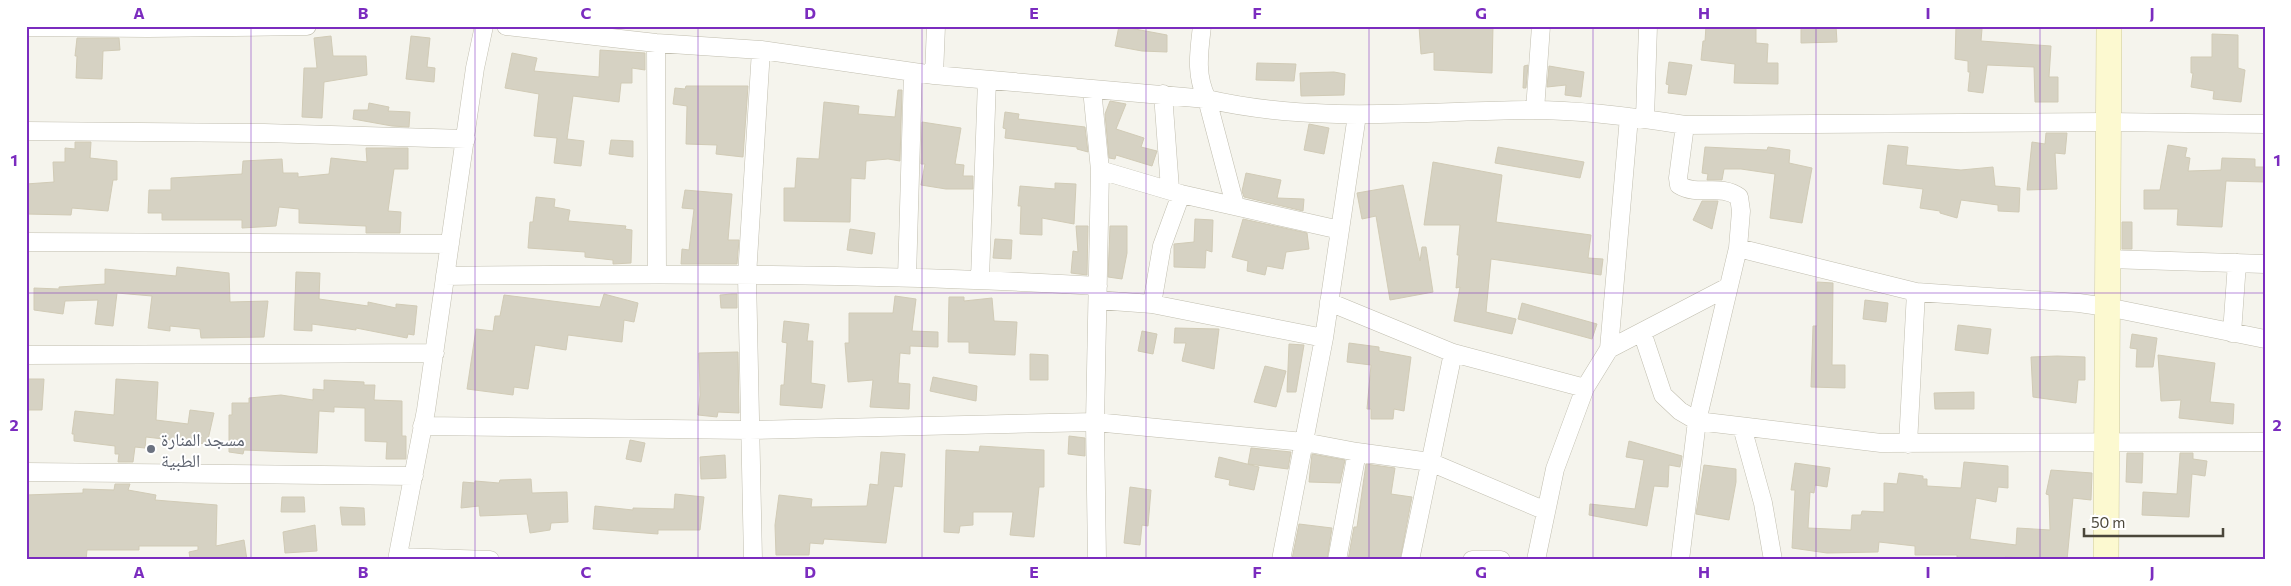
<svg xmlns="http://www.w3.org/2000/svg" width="2291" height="586" font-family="Commissioner,'Noto Naskh Arabic',sans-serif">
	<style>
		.building { fill: #d6d2c3; stroke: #d1cbb6 }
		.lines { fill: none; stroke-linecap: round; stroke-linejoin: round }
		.street-casing { stroke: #c1beaf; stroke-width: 19 }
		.secondary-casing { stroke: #cfcb9d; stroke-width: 26 }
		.street { stroke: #fff; stroke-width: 18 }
		.secondary { stroke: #fcf9d0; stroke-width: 25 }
		.grid { fill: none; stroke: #7b2cbf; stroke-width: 1; stroke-opacity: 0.55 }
		.worship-dot { fill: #6b7280; stroke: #fff; stroke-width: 2 }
		.labels { text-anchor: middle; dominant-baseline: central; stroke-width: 4; stroke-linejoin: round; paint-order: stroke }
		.worship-label { font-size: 18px; fill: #5b616d; stroke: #fff; text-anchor: start }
		.neatline { fill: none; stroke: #7b2cbf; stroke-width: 2 }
		.grid-label { font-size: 16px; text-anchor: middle; font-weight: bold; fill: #7b2cbf }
	</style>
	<rect width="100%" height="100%" fill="#f5f4ed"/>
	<!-- building -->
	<path class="building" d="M1119,26L1167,35V52L1142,51L1115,46Z
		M1419,26H1493L1492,73L1434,70V52L1421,54Z
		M1706,26H1756V43L1768,44L1767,63H1778V84L1734,83L1735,64L1701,60L1703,41H1705Z
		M1801,26H1836L1837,42L1801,43Z
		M1956,26H1979V29H1982L1981,41L2051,46L2049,77H2058V102H2035L2034,67L1987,65L1983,93L1968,91L1970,72H1968V61L1955,59Z
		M2212,34L2238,35V68L2245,70L2241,102L2213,99L2214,91L2191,87L2193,73H2191V57H2212Z
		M331,36L333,56H366L367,75L324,82L322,118L302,117L304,68H317L314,38Z
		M411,36L430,38L427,67L435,68L434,82L406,79Z
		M77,38H119L120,50L103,51L102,79L76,78L77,56H75Z
		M600,50L645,53V70L632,68V83H621L619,102L573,96L567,139L584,141L581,166L554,163L557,138L534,136L539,94L505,88L512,53L537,58L534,71L599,77Z
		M1669,62L1692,65L1686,95L1668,93L1669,85L1666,84Z
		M1257,63L1296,64L1294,81L1256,80Z
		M1528,65L1526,88H1523L1524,66Z
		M1549,66L1584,72L1581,97L1565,95L1566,85L1547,87Z
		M1334,72L1345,74L1344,95L1301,96L1300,73Z
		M686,86H748L743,157L716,154L717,145L686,144L687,106L673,104L675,88L685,89Z
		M898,90H902L900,161L888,159L866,161L865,179L851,178L850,222L784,221V188H795L797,158L819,159L824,102L859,106L858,114L895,117Z
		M1110,101L1126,104L1116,129L1144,138L1141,147L1157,151L1152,166L1116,155L1115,159L1109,158L1105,114Z
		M369,103L389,107L388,111L410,112L409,127L392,126L353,119L354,110H368Z
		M1005,112L1019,114L1018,119L1085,127L1088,152L1077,149V147L1005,138L1006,129L1003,128Z
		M922,122L961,128L955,164L964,165L963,176H973V189H946L921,185L925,164H921Z
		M1309,124L1329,128L1324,154L1304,150Z
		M2046,133H2067L2065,154L2055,153L2057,189L2027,190L2032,142L2045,144Z
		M611,140L633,141V157L609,154Z
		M75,142H91L90,158L117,161V180H113L108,211L72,208L71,215L26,214V184L54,182L53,162H65V148L75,149Z
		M1888,145L1908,147L1906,165L1961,170L1993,167L1995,186L2020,188L2019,212L1998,211V205L1961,200L1957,218L1940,213V211L1920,208L1923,189L1883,184Z
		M2168,145L2187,148L2185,157L2190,158L2188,171L2221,170L2222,158L2255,159V167H2265V182L2226,181L2222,227L2177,225L2178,209H2144V190H2160Z
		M1498,147L1584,162L1580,178L1495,163Z
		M1705,147L1767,150L1768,147L1790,150L1789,163L1812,168L1802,223L1770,218L1775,174L1741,169H1724L1722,180H1707L1708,174L1702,173Z
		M366,148H408V169H394L388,211L401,212L400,233H366V226L299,223V209L279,207L276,226L242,228V220H162V213H148L149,190H171V178L242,174L243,161L282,159L283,173H298V177L329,174L331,158L367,162Z
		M1433,162L1502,175L1496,222L1591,235L1588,258L1603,259L1601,275L1491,259L1486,312L1516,319L1512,334L1454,321L1460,287L1456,288L1459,255H1457L1460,225H1424Z
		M1246,173L1281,180L1277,198L1304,199L1303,211L1244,197L1242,191Z
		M1055,183L1076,184L1074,224L1042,218V235L1020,234L1021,206H1018L1020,186L1055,189Z
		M1403,185L1420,261L1422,247H1426L1433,292L1390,300L1376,216L1362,219L1357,193Z
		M685,190L732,194L728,240H739L737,264H681L682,249L689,250L694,209L682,208Z
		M536,197L555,199L554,207L570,210L568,221L626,226L625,229L632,230L631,263L613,264V260L585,257V252L528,248L530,222H533Z
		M1702,201H1718L1712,229L1693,220Z
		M1195,219L1213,220L1212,252L1206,250L1205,268L1174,267V244L1194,242Z
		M1243,219L1307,233L1309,249L1286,252L1283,269L1267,266L1265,275L1247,271L1248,261L1232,257Z
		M2122,222H2132V249H2122Z
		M1076,226H1088L1087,275L1071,273L1073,251L1078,252Z
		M1110,226H1127V253L1122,279L1108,277Z
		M850,229L875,233L872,254L847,250Z
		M995,239L1012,240L1011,259L993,258Z
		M177,267L229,273L230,302L268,301L264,337L201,338L200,329L170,326V331L148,328L152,296L117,293L113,326L95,324L98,300L65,301L63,314L34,310V288L59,289V287L105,284V269L176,276Z
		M296,272L320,273L319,299L368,306V302L396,308V304L417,306L414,335L408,334L407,338L356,328V330L312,324V331L294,330Z
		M1817,282L1833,283L1832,365H1845V388L1811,387L1813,326H1817Z
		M604,294L638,303L634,322L624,320L622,342L568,335L566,350L535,345L528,389L514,387L513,395L467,389L476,329L493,331L495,316H500L504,295L600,307Z
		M732,294H737V308H721L720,295Z
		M895,296L916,299L912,331L938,332V347L910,346V354L900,353L898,383L910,384L909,409L870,407L873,380L848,382L845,343H849V313H893Z
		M949,297H964V301L992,298L994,321L1017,322L1015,355L969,353V342H948Z
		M1865,300L1888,303L1886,322L1863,319Z
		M1522,303L1597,324L1592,339L1518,319Z
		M784,321L809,324L807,341H813L811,383L825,385L822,408L780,405L781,385H784L787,343L782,342Z
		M1958,325L1991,329L1988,354L1955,350Z
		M1175,328L1219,329L1214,369L1182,361L1186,343H1174Z
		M1142,331L1157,334L1153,354L1138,351Z
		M2132,334L2157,338L2153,367H2136L2137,349L2130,348Z
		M1349,343L1379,347V351L1411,357L1404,411L1394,409L1393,419H1371V409H1367L1371,365L1347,362Z
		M1289,344L1304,345L1296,392H1287Z
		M738,352L739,413L718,412L717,417L698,415L700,395L699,353Z
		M1030,354L1048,355V380H1030Z
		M2158,355L2215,363L2210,402L2234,404L2233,424L2179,418L2181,400L2161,401Z
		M2057,356L2085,357V380H2078L2076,403L2033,397L2031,357Z
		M1265,366L1286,371L1276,407L1254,402Z
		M933,377L977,386L976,401L930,391Z
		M26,379H44L42,410H26Z
		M116,379L158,382L156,420L188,424L190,410L214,413L207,444L146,437L145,448L135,447L133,462H118L119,454H115V446L74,441V434H72L75,411L114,415Z
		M324,380L364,382V385H375L374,400L402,401V436H406V459H386L387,442L365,441V408L334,407V412L319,411L317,453L244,450L243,454L229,452V415H232V403H249V398L281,395L313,400V389L324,390Z
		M1974,392V409H1935L1934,393Z
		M1069,436L1085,438V456L1068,454Z
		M630,440L645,443L641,462L626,459Z
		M1629,441L1682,456L1680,467L1669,465L1668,487L1654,486L1647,526L1589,515L1590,504L1635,509L1644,460L1626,457Z
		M980,446L1044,450V487H1039L1034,537L1010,535L1013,512H973V525L960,526L959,533L944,532L946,450L979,452Z
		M1251,448L1291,452L1288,469L1248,464Z
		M881,452L905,454L902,487L894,486L886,543L824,539L823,544L810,543L809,555H776L775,525L779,495L812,499L811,507L867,506L870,484L878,485Z
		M2127,453H2143L2142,483L2126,482Z
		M2180,453H2193V459L2207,461L2205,476L2192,474L2189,517L2142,515L2143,492L2177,494Z
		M1312,454L1345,460L1340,483L1309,482Z
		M725,455L726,478L701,479L700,457Z
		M1219,457L1259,467L1254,490L1229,485L1230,480L1215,477Z
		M1964,462L2008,466V488L1998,487L1996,502L1976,498L1970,539L2016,545L2017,528L2050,530L2049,495L2046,494L2051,470L2092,473L2091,500L2073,498L2067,560L2005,557V560H1971L1957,558V555H1915V546L1879,542L1878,552L1827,553L1792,548L1795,490H1791L1795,463L1830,468L1827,487L1815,485L1814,493L1810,492L1808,528L1851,530L1852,515H1861L1862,511L1884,512V483L1897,484L1899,473L1923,476V479H1927V486L1961,488Z
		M1366,464L1395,468L1391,494L1412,497L1400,560H1348L1354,527H1357Z
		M1704,465L1736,469V482L1729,520L1696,514Z
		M531,479L532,493L567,492L568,522L551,523L550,530L530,533L527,514L480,516L479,506L461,508L463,482L475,483V481L499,483L500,480Z
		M115,484H130L128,490L156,495L155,500L217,505L216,546L244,540L247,560L190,558L189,552L198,550V546H139V550H87L86,560H26V495L83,493V489L114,490Z
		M1130,487L1151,490L1148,526L1142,525L1140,545L1124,543Z
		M675,494L704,497L700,530H658V534L593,529L595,506L633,510V508L674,509Z
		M282,497H304L305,512H281Z
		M340,507L364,508L365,525H342Z
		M1299,524L1332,528L1327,560L1292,559Z
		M315,525L317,551L285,553L283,532Z"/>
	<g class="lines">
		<!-- street casing -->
		<g class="street-casing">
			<path id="street" d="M506,26L656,43L761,50L934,75L1207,99C1314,124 1425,111 1533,110C1584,110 1635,117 1685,125L2108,122L2265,124
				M1202,26C1199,52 1195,75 1207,99L1235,205
				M26,27L148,28L307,26
				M656,43L657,274
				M934,75L936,26
				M1092,89L1100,170L1095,422L1097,560
				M1163,94L1170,189
				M1535,110L1541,26
				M1645,118L1648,26
				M26,131L264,133L466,139
				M1100,170L1181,194L1340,230
				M26,242L450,244
				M1738,248L1916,292L2079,303L2107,307L2265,339
				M2108,259L2265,264
				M445,276C663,273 881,273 1098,286
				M907,277L913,72
				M980,279L987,80
				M1098,300L1152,304L1324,338
				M1329,302L1453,353L1585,388
				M1152,304L1162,246L1181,194
				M1642,332L1663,395L1680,411L1697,421L1881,443L2265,442
				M2232,333L2237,263
				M1609,349L1728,287
				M26,355L435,353
				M422,426L749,430L1095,422L1304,442L1357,452L1430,462L1546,511
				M1742,427L1763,503L1773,560
				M1908,444L1916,292
				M26,472L414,476
				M398,557L490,560
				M397,560L426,410L475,68L484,26
				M753,560L747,276L761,50
				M1281,560L1324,338L1357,115
				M1337,560L1357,452
				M1410,560L1453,353
				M1472,560H1501
				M1536,560L1555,469L1585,388L1609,349L1629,117
				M1680,560L1697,421L1738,248L1741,211L1739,197C1720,183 1698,197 1679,185L1678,178L1685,125"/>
		</g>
		<!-- secondary casing -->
		<g class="secondary-casing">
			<path id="secondary" d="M2106,560L2109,26"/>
		</g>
		<!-- street -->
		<use href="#street" class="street"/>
		<!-- secondary -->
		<use href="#secondary" class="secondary"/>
	</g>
	<!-- grid -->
	<path class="grid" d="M251,26V560M475,26V560M698,26V560M922,26V560M1146,26V560M1369,26V560M1593,26V560M1816,26V560M2040,26V560M26,293H2265"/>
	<!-- markers -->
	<circle class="worship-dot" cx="151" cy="449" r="5"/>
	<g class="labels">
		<!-- worship labels -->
		<g class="worship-label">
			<text x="161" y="439">مسجد المنارة<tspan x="161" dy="21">الطبية</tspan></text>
		</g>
	</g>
	<!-- border -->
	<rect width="2291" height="586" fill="none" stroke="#ffffff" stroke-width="55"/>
	<!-- scale -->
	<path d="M2084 528v8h139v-8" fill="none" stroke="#4a463a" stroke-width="2.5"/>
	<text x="2091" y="528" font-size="15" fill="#4a463a" stroke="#ffffff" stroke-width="4" paint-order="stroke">50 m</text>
	<rect x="28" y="28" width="2236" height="530" class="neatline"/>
	<g class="grid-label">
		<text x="139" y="19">A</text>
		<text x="363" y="19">B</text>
		<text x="586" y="19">C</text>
		<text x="810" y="19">D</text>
		<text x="1034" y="19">E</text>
		<text x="1257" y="19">F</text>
		<text x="1481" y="19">G</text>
		<text x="1704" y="19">H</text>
		<text x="1928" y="19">I</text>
		<text x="2152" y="19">J</text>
		<text x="14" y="166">1</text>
		<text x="2277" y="166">1</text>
		<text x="14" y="431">2</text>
		<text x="2277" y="431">2</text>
		<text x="139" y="578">A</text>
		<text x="363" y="578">B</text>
		<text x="586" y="578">C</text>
		<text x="810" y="578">D</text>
		<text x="1034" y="578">E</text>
		<text x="1257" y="578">F</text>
		<text x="1481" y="578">G</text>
		<text x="1704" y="578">H</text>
		<text x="1928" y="578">I</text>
		<text x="2152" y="578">J</text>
	</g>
</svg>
